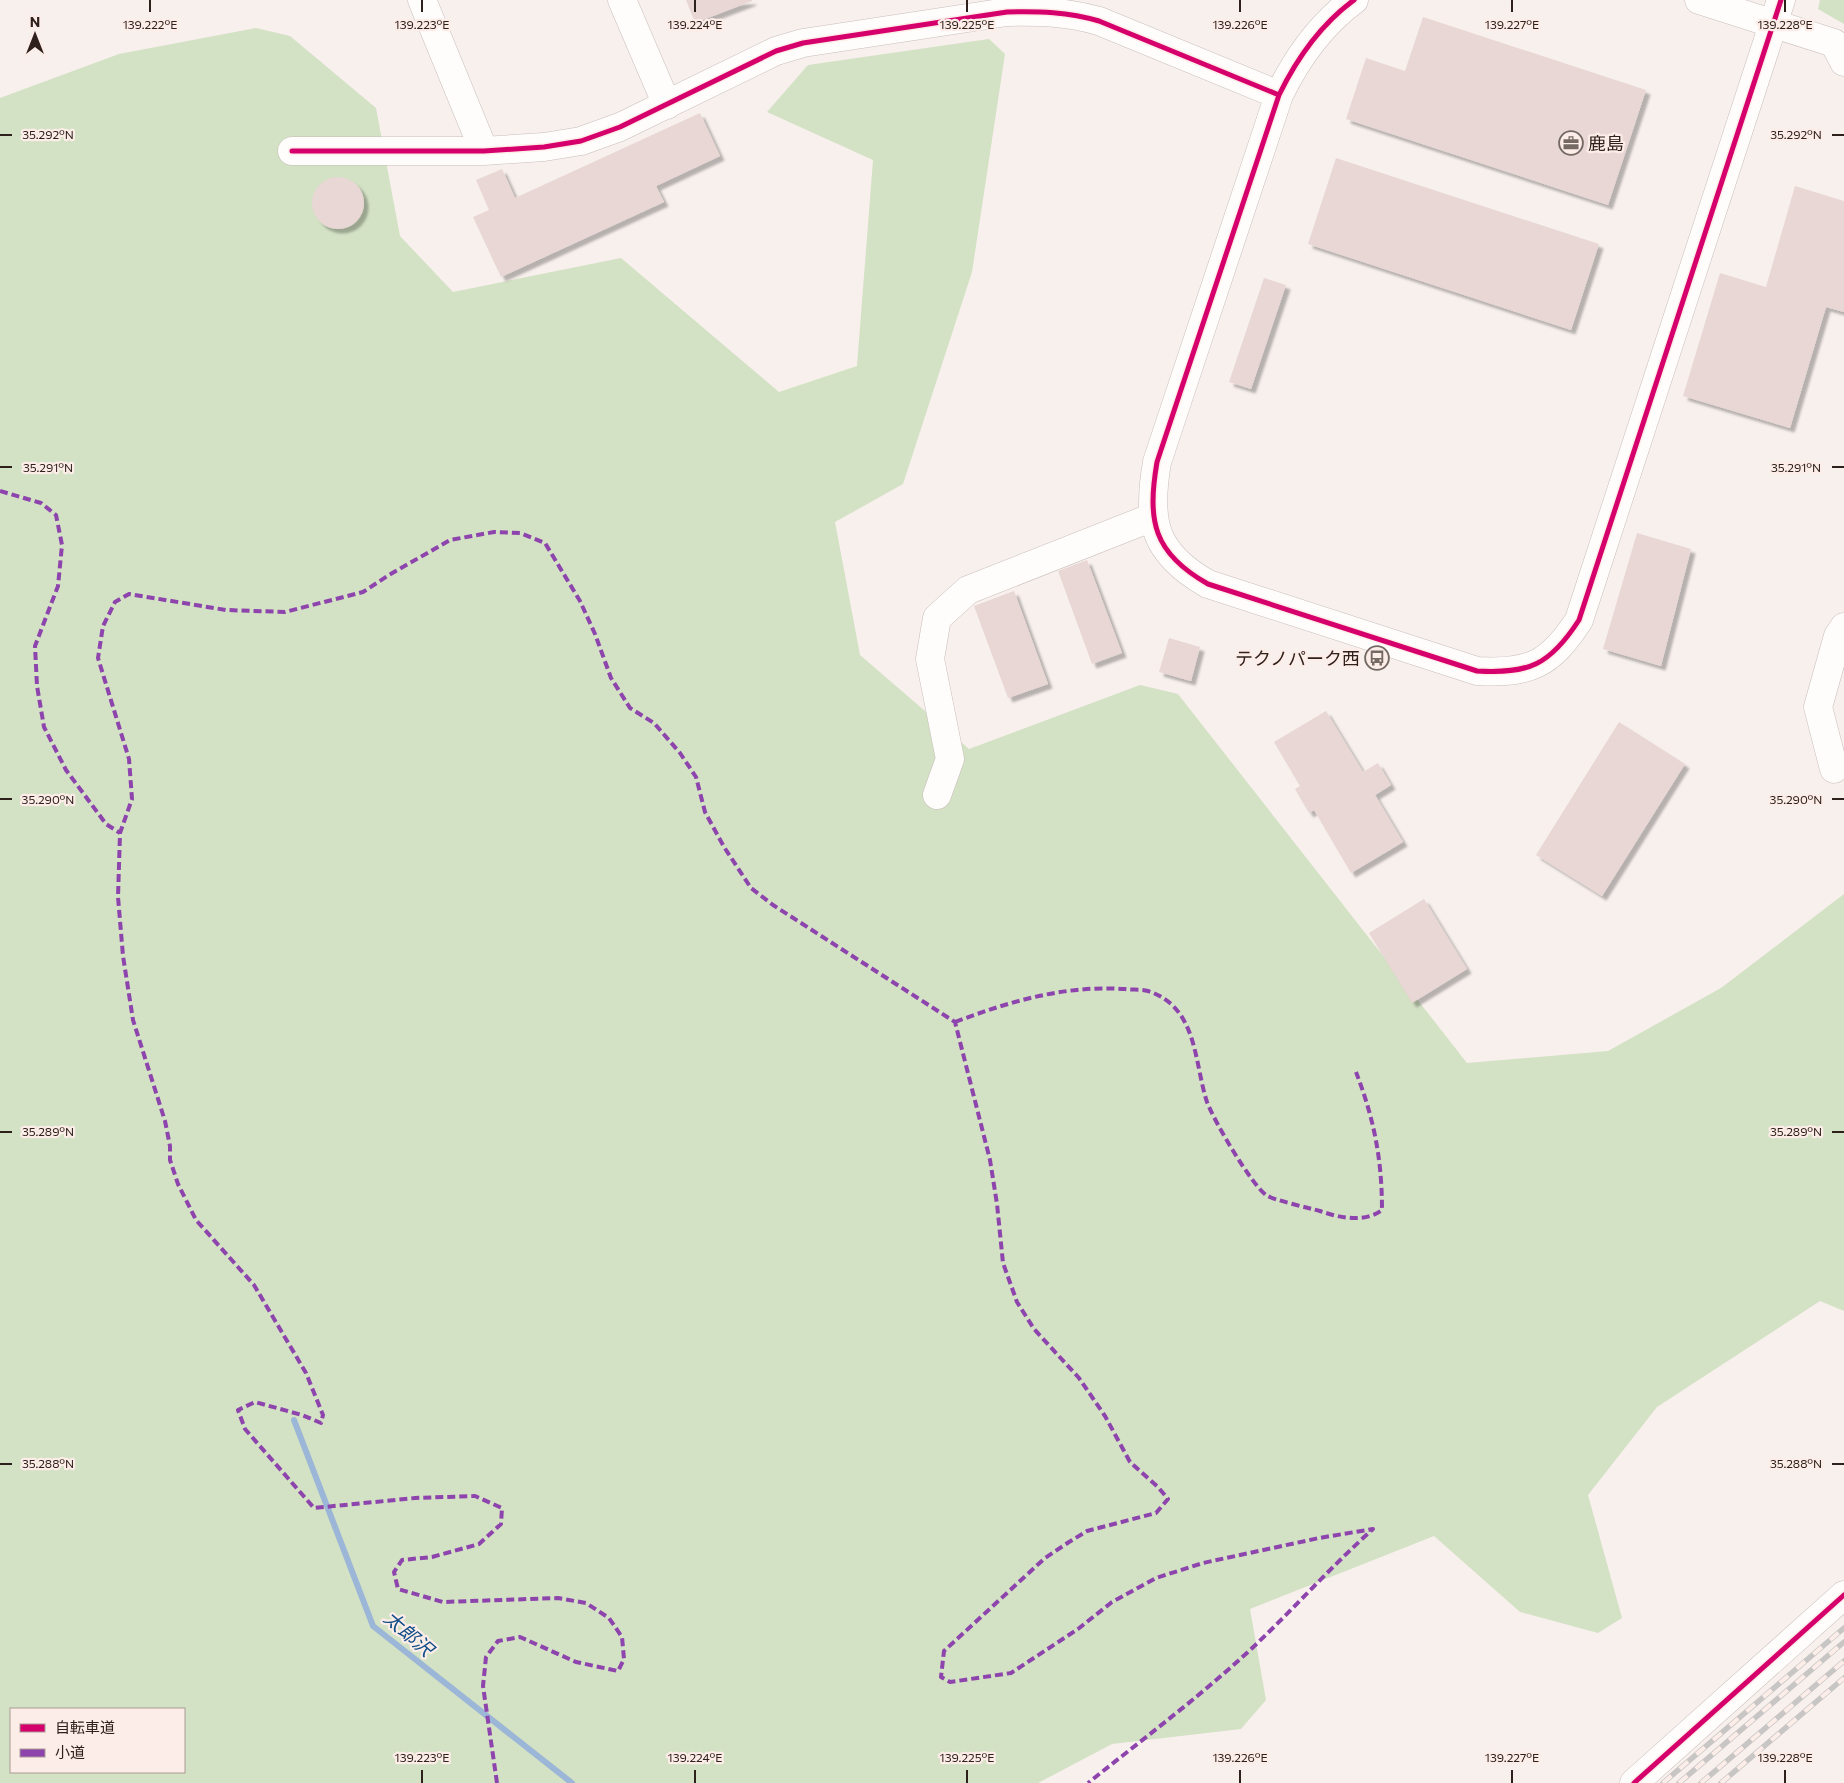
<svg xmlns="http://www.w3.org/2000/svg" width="1844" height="1783" font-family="Commissioner,'Noto Sans JP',sans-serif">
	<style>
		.green { fill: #d3e1c4; fill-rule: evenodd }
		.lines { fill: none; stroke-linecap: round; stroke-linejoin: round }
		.stream { stroke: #9bb6d7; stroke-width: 6 }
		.building { fill: #e8d7d4; filter: url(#shadow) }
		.minor-casing { stroke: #c8beba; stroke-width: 29 }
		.minor { stroke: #fefdfc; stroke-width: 28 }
		.rail-casing { stroke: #c8c6c5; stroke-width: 5.5 }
		.rail { stroke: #fdede8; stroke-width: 4; stroke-dasharray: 11; stroke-linecap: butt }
		.quiet { stroke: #8e44ad; stroke-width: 4; stroke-dasharray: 8 4; stroke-linecap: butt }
		.cycleway-casing { stroke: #fdede8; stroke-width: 8 }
		.cycleway { stroke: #d6006c; stroke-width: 5 }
		.ticks { fill: none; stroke: #2e201b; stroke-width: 2 }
		.labels { text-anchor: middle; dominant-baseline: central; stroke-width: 4.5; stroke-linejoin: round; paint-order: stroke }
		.poi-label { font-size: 18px; fill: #2e201b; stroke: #fdede8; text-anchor: start }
		.water-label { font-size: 19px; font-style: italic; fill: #114d89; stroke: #fdede8 }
		.ticks-label { font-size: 12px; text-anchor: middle; fill: #2e201b; stroke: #fdede8; stroke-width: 4.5; stroke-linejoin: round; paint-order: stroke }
	</style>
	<defs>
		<filter id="shadow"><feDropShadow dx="4.5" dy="4.5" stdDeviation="1" flood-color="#0004"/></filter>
	</defs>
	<rect width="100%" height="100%" fill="#f8f0ed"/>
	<!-- green -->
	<path class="green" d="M1820,0H1844V24L1818,9Z
		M256,28L290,36L376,108L400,236L453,292L621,258L779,392L857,366L873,160L767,112L808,65L989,39L1005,54L972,272L903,484L835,522L860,655L969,749L1140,685L1178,694L1467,1063L1608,1051L1721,988L1844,894V1311L1820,1301L1657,1407L1588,1495L1622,1618L1598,1633L1520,1612L1434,1536L1250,1609L1266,1700L1241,1729L1112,1744L1038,1783H0V98L119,54ZM11,1709H184V1772H11Z"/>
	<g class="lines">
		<!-- stream -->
		<path class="stream" d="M294,1420L373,1626L572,1783"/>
	</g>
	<!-- building -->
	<path class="building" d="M686,0H752V1L695,23Z
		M1423,17L1646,90L1608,205L1346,119L1366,58L1405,71Z
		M700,113L720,156L656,186L664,202L501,277L473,217L489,210L476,180L502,169L515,198Z
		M1336,158L1599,244L1571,330L1308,244Z
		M312 203a26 26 0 1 1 52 0a26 26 0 1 1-52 0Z
		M1795,186L1844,201V312L1826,307L1790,428L1683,396L1720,273L1766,287Z
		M1264,278L1286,285L1251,389L1229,382Z
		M1637,533L1691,549L1661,666L1603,649Z
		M1087,560L1122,653L1092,664L1058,571Z
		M1014,591L1048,684L1008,698L974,606Z
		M1169,638L1200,647L1191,681L1159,672Z
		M1326,711L1363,772L1378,763L1391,785L1375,795L1403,842L1351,873L1314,810L1309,813L1295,789L1300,786L1274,742Z
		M1619,722L1685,764L1602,896L1536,855Z
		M1424,899L1467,969L1412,1003L1369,933Z"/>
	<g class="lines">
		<!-- minor casing -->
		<g class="minor-casing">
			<path id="minor" d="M422,0L484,151
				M622,0L667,105
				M1354,0C1320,25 1297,58 1279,95L1157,462C1147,521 1153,553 1208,584L1477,671C1529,674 1550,665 1579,620L1781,0
				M1699,0L1834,43L1844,62
				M292,151H484L544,147L581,141L620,127L776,51L803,43L1007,12C1039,11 1068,12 1099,21L1279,95
				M1834,769L1818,707L1838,636L1844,627
				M937,795L950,759L930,659L937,618L968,590L1153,517
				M1634,1783L1844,1595"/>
		</g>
		<!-- minor -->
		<use href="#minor" class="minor"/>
		<!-- rail casing -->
		<g class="rail-casing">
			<path id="rail" d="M1663,1783L1844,1628
				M1679,1783L1844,1642
				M1701,1783L1844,1661
				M1721,1783L1844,1678"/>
		</g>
		<!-- rail -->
		<use href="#rail" class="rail"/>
		<!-- quiet -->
		<path class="quiet" d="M0,491L41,503L56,515L62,545L58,586L35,646L37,686L44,727L66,770L106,824L120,833
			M955,1022C1011,1001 1065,985 1125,989C1132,990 1141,989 1148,991C1198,1007 1194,1063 1207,1102C1214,1121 1251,1184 1266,1195C1273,1200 1309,1208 1320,1211C1340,1218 1365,1223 1382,1210C1382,1159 1374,1119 1356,1072
			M497,1783L483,1686L486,1657L498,1641L520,1637L576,1662L618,1671L624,1659L622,1637L609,1618L586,1603L558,1598L443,1602L398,1589L394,1572L402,1560L432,1557L479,1544L501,1524L502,1508L475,1496L415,1498L314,1508L245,1429L238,1410L255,1402L302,1415L321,1423L323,1415L306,1373L254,1285L196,1220L178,1184L170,1160V1146L165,1121L133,1020L123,956L118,897L120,833L132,799L129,759L98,658L103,626L115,602L129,594L226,610L285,612L363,592L389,575L450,540L494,532L520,533L545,543L580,601L595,634L611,678L630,708L654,723L680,753L696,777L705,812L724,847L751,888L773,905L955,1022L990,1160L997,1204L1003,1263L1017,1302L1034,1329L1079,1378L1105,1416L1130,1462L1158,1487L1168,1499L1156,1513L1087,1531L1069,1542L1045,1558L944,1651L941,1677L950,1682L1011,1673L1078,1629L1112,1602L1156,1578L1203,1563L1319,1538L1373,1529C1326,1571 1285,1619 1238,1661C1190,1704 1138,1743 1088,1783"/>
		<!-- cycleway casing -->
		<g class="cycleway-casing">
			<path id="cycleway" d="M1354,0C1320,25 1297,58 1279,95L1157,462C1147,521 1153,553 1208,584L1477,671C1529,674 1550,665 1579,620L1781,0
				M292,151H484L544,147L581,141L620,127L776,51L803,43L1007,12C1039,11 1068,12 1099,21L1279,95
				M1634,1783L1844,1595"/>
		</g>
		<!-- cycleway -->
		<use href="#cycleway" class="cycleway"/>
	</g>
	<!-- ticks -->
	<path class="ticks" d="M150,0V12M422,0V12M695,0V12M967,0V12M1240,0V12M1512,0V12M1785,0V12M0,135H12M1832,135H1844M0,467H12M1832,467H1844M0,799H12M1832,799H1844M0,1132H12M1832,1132H1844M0,1464H12M1832,1464H1844M422,1770V1783M695,1770V1783M967,1770V1783M1240,1770V1783M1512,1770V1783M1785,1770V1783"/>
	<!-- icons -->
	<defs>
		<g id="office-ring" transform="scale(1.25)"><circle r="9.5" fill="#fdede8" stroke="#756964" stroke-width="1.5"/><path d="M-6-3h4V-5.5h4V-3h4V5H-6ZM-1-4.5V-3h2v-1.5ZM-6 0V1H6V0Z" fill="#756964"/></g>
		<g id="bus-ring" transform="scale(1.25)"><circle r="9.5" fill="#fdede8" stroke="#756964" stroke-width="1.5"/><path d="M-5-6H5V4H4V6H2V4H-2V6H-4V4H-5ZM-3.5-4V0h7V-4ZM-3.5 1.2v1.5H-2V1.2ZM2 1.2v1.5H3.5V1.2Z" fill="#756964"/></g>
	</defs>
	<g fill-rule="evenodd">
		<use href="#office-ring" x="1571" y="143"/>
		<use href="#bus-ring" x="1377" y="658"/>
	</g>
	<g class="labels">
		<!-- poi labels -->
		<g class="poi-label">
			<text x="1588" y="143">鹿島</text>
			<text x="1360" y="658" text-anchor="end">テクノパーク西</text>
		</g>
		<!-- water labels -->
		<g class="water-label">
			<text transform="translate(409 1633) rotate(41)">太郎沢</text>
		</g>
	</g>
	<g class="ticks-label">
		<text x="150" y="29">139.222°E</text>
		<text x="422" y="29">139.223°E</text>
		<text x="695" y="29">139.224°E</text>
		<text x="967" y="29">139.225°E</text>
		<text x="1240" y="29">139.226°E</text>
		<text x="1512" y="29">139.227°E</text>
		<text x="1785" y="29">139.228°E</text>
		<text x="48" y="139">35.292°N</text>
		<text x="1796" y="139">35.292°N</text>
		<text x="48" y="472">35.291°N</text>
		<text x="1796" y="472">35.291°N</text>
		<text x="48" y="804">35.290°N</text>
		<text x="1796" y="804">35.290°N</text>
		<text x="48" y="1136">35.289°N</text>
		<text x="1796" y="1136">35.289°N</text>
		<text x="48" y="1468">35.288°N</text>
		<text x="1796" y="1468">35.288°N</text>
		<text x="422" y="1762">139.223°E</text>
		<text x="695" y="1762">139.224°E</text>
		<text x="967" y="1762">139.225°E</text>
		<text x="1240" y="1762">139.226°E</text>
		<text x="1512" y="1762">139.227°E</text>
		<text x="1785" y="1762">139.228°E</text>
	</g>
	<!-- legend -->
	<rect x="10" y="1708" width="175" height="65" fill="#fdede8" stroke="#aa9b96"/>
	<rect x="20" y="1724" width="25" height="8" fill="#d6006c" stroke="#aa9b96"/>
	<text x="55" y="1733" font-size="15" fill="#2e201b">自転車道</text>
	<rect x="20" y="1749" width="25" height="8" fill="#8e44ad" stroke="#aa9b96"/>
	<text x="55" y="1758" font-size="15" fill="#2e201b">小道</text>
	<!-- north arrow -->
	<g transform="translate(35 35)" stroke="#fdede8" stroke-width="4" paint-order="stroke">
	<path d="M0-4L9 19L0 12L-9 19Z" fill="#2e201b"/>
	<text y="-8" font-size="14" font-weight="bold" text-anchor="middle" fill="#2e201b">N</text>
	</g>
</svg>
